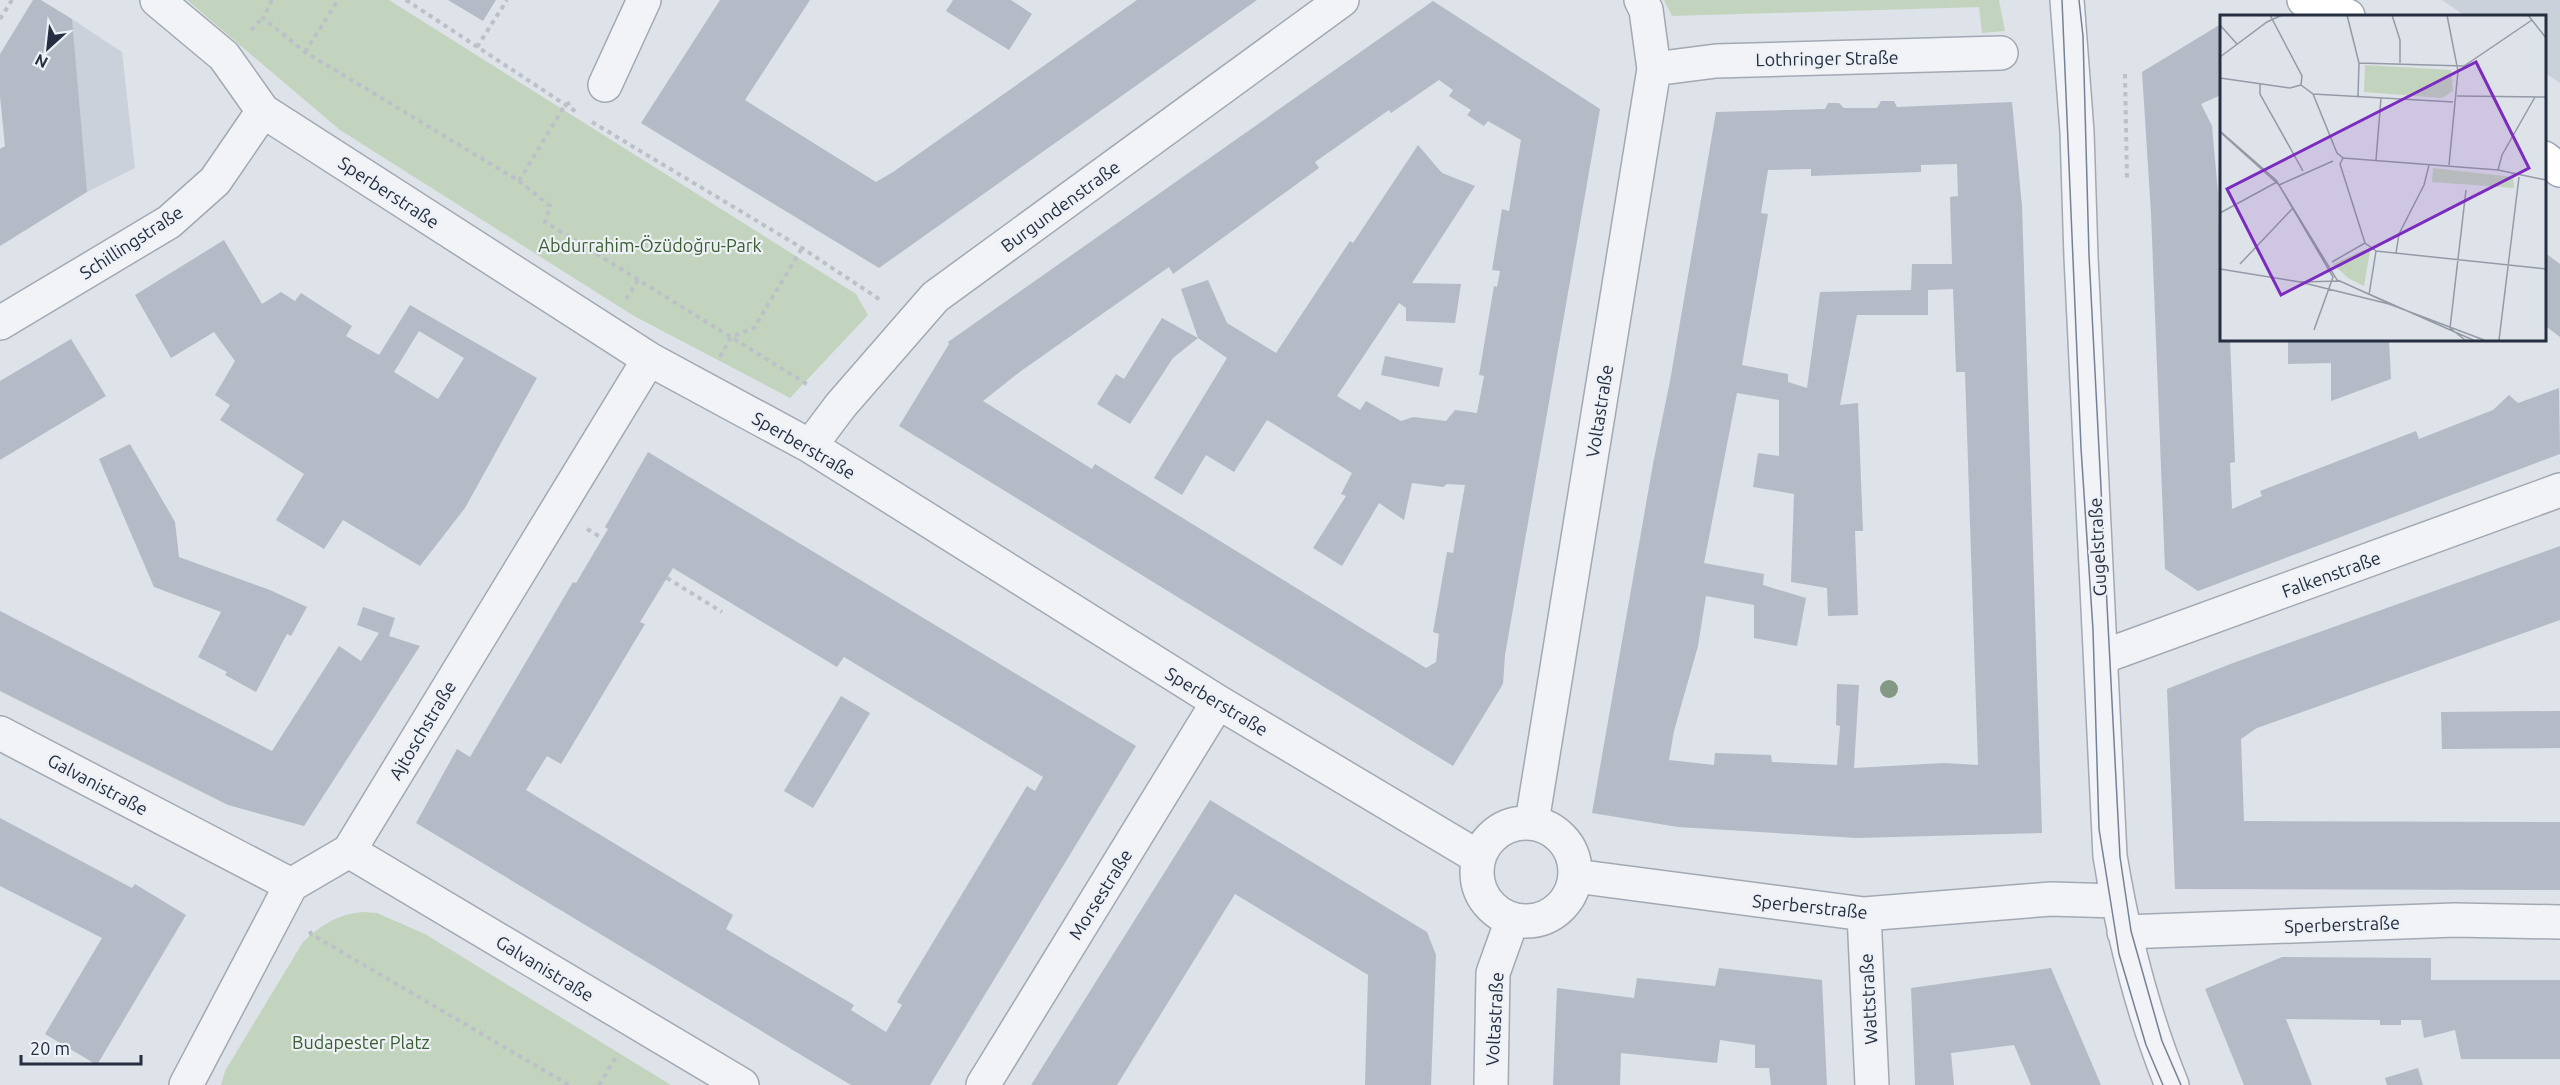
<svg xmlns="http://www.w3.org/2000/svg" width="2560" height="1085" font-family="Ubuntu,sans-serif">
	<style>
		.built { fill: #cbd1db }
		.green { fill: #c3d4be }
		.building { fill: #b4bbc6; fill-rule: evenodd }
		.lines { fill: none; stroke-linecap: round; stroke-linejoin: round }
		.minor-casing { stroke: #a3a9b3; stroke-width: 36 }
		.primary-casing { stroke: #9ca6b6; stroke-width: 36 }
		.path { stroke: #bcc0c8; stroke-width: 4; stroke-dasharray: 4.5 4.5; stroke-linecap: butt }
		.minor { stroke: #f1f3f7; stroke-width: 33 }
		.primary { stroke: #fff; stroke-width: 33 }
		.tram { stroke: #758194; stroke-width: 1.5 }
		.tree { fill: #849984 }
		.labels { text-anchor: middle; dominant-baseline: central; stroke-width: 4.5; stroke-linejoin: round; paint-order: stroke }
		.street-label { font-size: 18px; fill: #252f41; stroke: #edf1f6 }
		.park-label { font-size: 18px; fill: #3a5e31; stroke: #edf1f6 }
		.inset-road { fill: none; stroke: #949aa6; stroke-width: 1.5 }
		.view { fill: #7b2cbf; fill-opacity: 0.15; stroke: #7b2cbf; stroke-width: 3 }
		.inset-edge { fill: none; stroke: #252f41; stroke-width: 3 }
	</style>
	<rect width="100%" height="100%" fill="#dee2e9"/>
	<!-- built -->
	<path class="built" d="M2442,0H2560V83L2544,72V16H2465Z
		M72,19L122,52L135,168L87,192L26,160Z"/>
	<!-- green -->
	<path class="green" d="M187,0H389L856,294L868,315L790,398L634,316L340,130Z
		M1664,0H1999L2005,31L1982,33L1979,7L1672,16Z
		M363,912L377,913L425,934L671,1085H221L225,1071L303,942C321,925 338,914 363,912Z"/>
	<!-- building -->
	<path class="building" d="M33,0H41L72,19L87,192L0,246V149L5,146L0,96V54Z
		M448,0H496L483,21Z
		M720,0H810L745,100L876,182L893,172L1137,0H1257L879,268L641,123Z
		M953,0H1011L1032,14L1009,50L946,11Z
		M1433,1L1600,109L1505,655L1503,684L1453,766L899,426L949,344L948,342ZM1439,80L1453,90L1449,96L1471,110L1467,115L1484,126L1488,121L1521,140L1509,211L1502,209L1492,270L1500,271L1497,287L1494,286L1479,375L1484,376L1477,413L1455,410L1446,421L1413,417L1401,421L1366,401L1360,410L1337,396L1399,303L1406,308V321L1455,323L1461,284L1412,283L1475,186L1442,173L1418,145L1353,243L1350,241L1276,353L1227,323L1208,280L1181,289L1198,338L1162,318L1124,379L1116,374L1097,404L1130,424L1173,358L1198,338L1227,358L1154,478L1182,495L1206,455L1234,472L1267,420L1352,473L1341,494L1346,496L1313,548L1342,566L1379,503L1404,520L1412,483L1443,487L1447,484L1465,485L1453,553L1447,552L1433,632L1439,634L1436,662L1426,668L1095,464L1092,469L983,401L1021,371L1169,267L1173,274L1319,168L1315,162L1389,110L1391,113Z
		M2221,24V95L2201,104L2212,126L2218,193L2219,235H2221V339H2230L2235,462L2230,463L2232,509L2262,496L2260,491L2416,431L2419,439L2493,410L2509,395L2518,403L2559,388L2560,454L2198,591L2165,569L2151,213L2142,72Z
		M1881,101H1894L1897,107L2012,102L2022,206L2042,833L1856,838L1678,827L1592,813L1653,464L1670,381L1716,112L1825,109L1828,103H1839L1844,108H1877ZM1957,164L1958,196L1950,197L1952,264H1912L1911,290L1820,292L1807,388L1788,382V374L1742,365L1768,214L1761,213L1768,170L1811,169V176L1921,172V165ZM1953,289L1956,372H1965L1978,765L1944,763L1854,768L1859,685L1837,684L1836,725L1840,726L1837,765L1772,762L1771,755L1715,753L1714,765L1669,760L1674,731L1698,646L1706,596L1754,605V638L1797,646L1806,598L1763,585L1764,574L1704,563L1737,393L1779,400V456L1758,453L1753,487L1794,494L1791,582L1827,588L1828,616L1858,615L1855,531H1863L1858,403L1840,405L1857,315H1928V290Z
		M224,240L262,304L281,292L295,301L301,293L352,326L346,336L379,355L410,305L537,378L465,508L420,566L343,520L324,549L276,520L304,474L220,420L230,405L215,395L235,361L214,332L171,358L135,295ZM419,331L464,358L438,399L394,372Z
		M2544,252L2560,264V337L2544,325Z
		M71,339L106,396L0,460V381Z
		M2288,339H2389L2391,379L2331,401V363L2288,364Z
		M1385,356L1443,368L1439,387L1381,375Z
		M130,444L175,522L179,557L270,590L307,607L291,636L287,634L256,692L225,675L227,672L198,657L221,612L154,587L99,459Z
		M648,452L1136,746L930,1085H851L416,823L457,749L470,757L573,582L576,583L608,529L605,527ZM673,568L837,667L844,657L1043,777L1035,791L1027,786L897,1002L902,1005L886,1032L851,1010L854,1005L726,929L733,915L526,790L547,756L561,764L645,624L640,622Z
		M2560,546V620L2257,728L2241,739L2244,821L2560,822V890L2175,889L2167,689L2233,663Z
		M363,607L395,618L389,636L420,646L304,826L228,805L0,691V611L272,751L339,646L361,661L379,633L357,625Z
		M841,696L870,713L813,808L784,791Z
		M2556,711H2560V748L2442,749L2441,712Z
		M1210,800L1427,932L1436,955L1431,1085H1365L1368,975L1235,894L1117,1085H1031Z
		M0,818L132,888L135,884L186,915L97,1065L45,1034L102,938L0,886Z
		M2282,957L2431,958V980H2560V1059H2461L2455,1030L2424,1038L2421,1020H2401V1025H2380V1020L2286,1019L2312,1085H2244L2205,989Z
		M1719,968L1822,980L1827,1085H1771L1769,1068H1755V1045L1720,1040L1717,1063L1621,1053L1620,1085H1553L1557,988L1634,998L1637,978L1715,986Z
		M2051,968L2101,1085H2031L2014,1045L1951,1053L1954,1085H1915L1911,988Z
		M2418,1068L2423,1085H2387L2385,1078Z"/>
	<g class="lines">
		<!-- minor casing -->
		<g class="minor-casing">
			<path id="minor" d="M157,0L224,56L263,111L649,359L810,446L1218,702L1478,857
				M2067,0L2077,132L2081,257L2110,856C2123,934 2142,1012 2172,1085
				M1654,69L1716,61L2001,53
				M605,85L644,0
				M0,323L169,222L215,181L263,111
				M810,446L841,405L935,297L1342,0
				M2102,657L2560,490
				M0,733L291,885
				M1532,822L1654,69L1646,10L1641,0
				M1477 872a49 49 0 1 1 98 0a49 49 0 1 1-98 0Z
				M349,851L742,1085
				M1575,876L1864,914L2051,899L2117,901
				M1864,914L1872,1085
				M2124,932L2455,920L2560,922
				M186,1085L291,885L349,851L649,359
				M983,1085L1218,702
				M1491,1085L1493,973L1512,920"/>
		</g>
		<!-- primary casing -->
		<g class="primary-casing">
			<path id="primary" d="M2304,0L2348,16
				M2544,158L2560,170"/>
		</g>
		<!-- path -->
		<path class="path" d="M272,0L263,18L305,52L519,181L550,206L545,222L810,386
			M406,0L578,113
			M0,19L12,0
			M251,30L263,18
			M477,47L507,0
			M305,52L338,0
			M2125,74L2127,179
			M592,122L802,248L882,301
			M519,181L565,105L574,101
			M626,299L638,280
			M720,357L731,337L754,328L802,248
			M587,529L602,538
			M667,578L722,612
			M310,931L311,934L569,1085
			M599,1085L618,1054"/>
		<!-- minor -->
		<use href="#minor" class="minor"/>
		<!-- primary -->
		<use href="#primary" class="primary"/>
		<!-- tram -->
		<path class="tram" d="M2062,0L2081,448L2093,630L2099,829L2119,954L2146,1045L2163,1085
			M2079,0L2083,36L2089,255L2120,857L2131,931L2162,1041L2181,1085"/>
	</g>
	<!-- trees -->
	<circle class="tree" cx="1889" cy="689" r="9"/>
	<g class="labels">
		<!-- street labels -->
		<g class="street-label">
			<text transform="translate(1827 58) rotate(-1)">Lothringer Straße</text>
			<text transform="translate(389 192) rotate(33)">Sperberstraße</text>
			<text transform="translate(1060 206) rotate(-36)">Burgundenstraße</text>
			<text transform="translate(131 242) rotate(-33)">Schillingstraße</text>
			<text transform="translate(1599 411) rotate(-81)">Voltastraße</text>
			<text transform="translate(804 445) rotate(30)">Sperberstraße</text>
			<text transform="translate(2097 547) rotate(-93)">Gugelstraße</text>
			<text transform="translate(2331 574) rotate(-20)">Falkenstraße</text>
			<text transform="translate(1217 701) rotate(31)">Sperberstraße</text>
			<text transform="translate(422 730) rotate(-59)">Ajtoschstraße</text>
			<text transform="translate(98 784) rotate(28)">Galvanistraße</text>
			<text transform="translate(1100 894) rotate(-58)">Morsestraße</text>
			<text transform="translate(1810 906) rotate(6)">Sperberstraße</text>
			<text transform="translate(2342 924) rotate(-2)">Sperberstraße</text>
			<text transform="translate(545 968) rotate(31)">Galvanistraße</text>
			<text transform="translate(1868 999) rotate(-93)">Wattstraße</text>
			<text transform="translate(1494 1019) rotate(-87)">Voltastraße</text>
		</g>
		<!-- park labels -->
		<g class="park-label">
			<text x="650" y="245">Abdurrahim-Özüdoğru-Park</text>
			<text x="361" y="1042">Budapester Platz</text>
		</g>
	</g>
	<!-- overview -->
	<g transform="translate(2220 15)">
		<rect width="326" height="326" fill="#dee2e9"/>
		<path d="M145,50L231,55L233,76L222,83L144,77ZM213,153L293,162L294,173L212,167ZM146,234L150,236L144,271L128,263L113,249Z" fill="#c3d4be"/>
		<path class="inset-road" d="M50,0L82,61L81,70L93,79L117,138L123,143L120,149L145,228L156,236L149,280M127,0L139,48L138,81M172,0L180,25V48M227,0L238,56L229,150M308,0L326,23M0,10L17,29M0,42L47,7L62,0M139,48L244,51L312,5M0,63L70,73L81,70M40,69V79L83,156M93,79L233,87M237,81L326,82M0,116L56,165L117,265L253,325M0,117L59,170L113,262L94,315M123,143L278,155L326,165M156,145L161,83M278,155L282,140L315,82M59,170L113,146M0,198L57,167M156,236L326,254M176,238L179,219L204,170L209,150M112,247L145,228M20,249L73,193M0,254L80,267L120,266L166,287M80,267L169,289L264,325M230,313L246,175M230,313L245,325M279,325L299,162"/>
		<path class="view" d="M256,47L309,153L61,280L7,174Z"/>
		<rect width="326" height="326" class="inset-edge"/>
	</g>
	<!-- north arrow -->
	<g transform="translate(48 48) rotate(207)" stroke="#edf1f6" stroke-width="4.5" paint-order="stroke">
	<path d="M0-4.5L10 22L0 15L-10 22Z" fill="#252f41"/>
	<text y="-9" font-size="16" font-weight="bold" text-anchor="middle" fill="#252f41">N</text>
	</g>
	<!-- scale -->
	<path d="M21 1055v9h120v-9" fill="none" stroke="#252f41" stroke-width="3"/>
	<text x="30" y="1055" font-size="18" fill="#252f41" stroke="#edf1f6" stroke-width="4.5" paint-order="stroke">20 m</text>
</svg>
